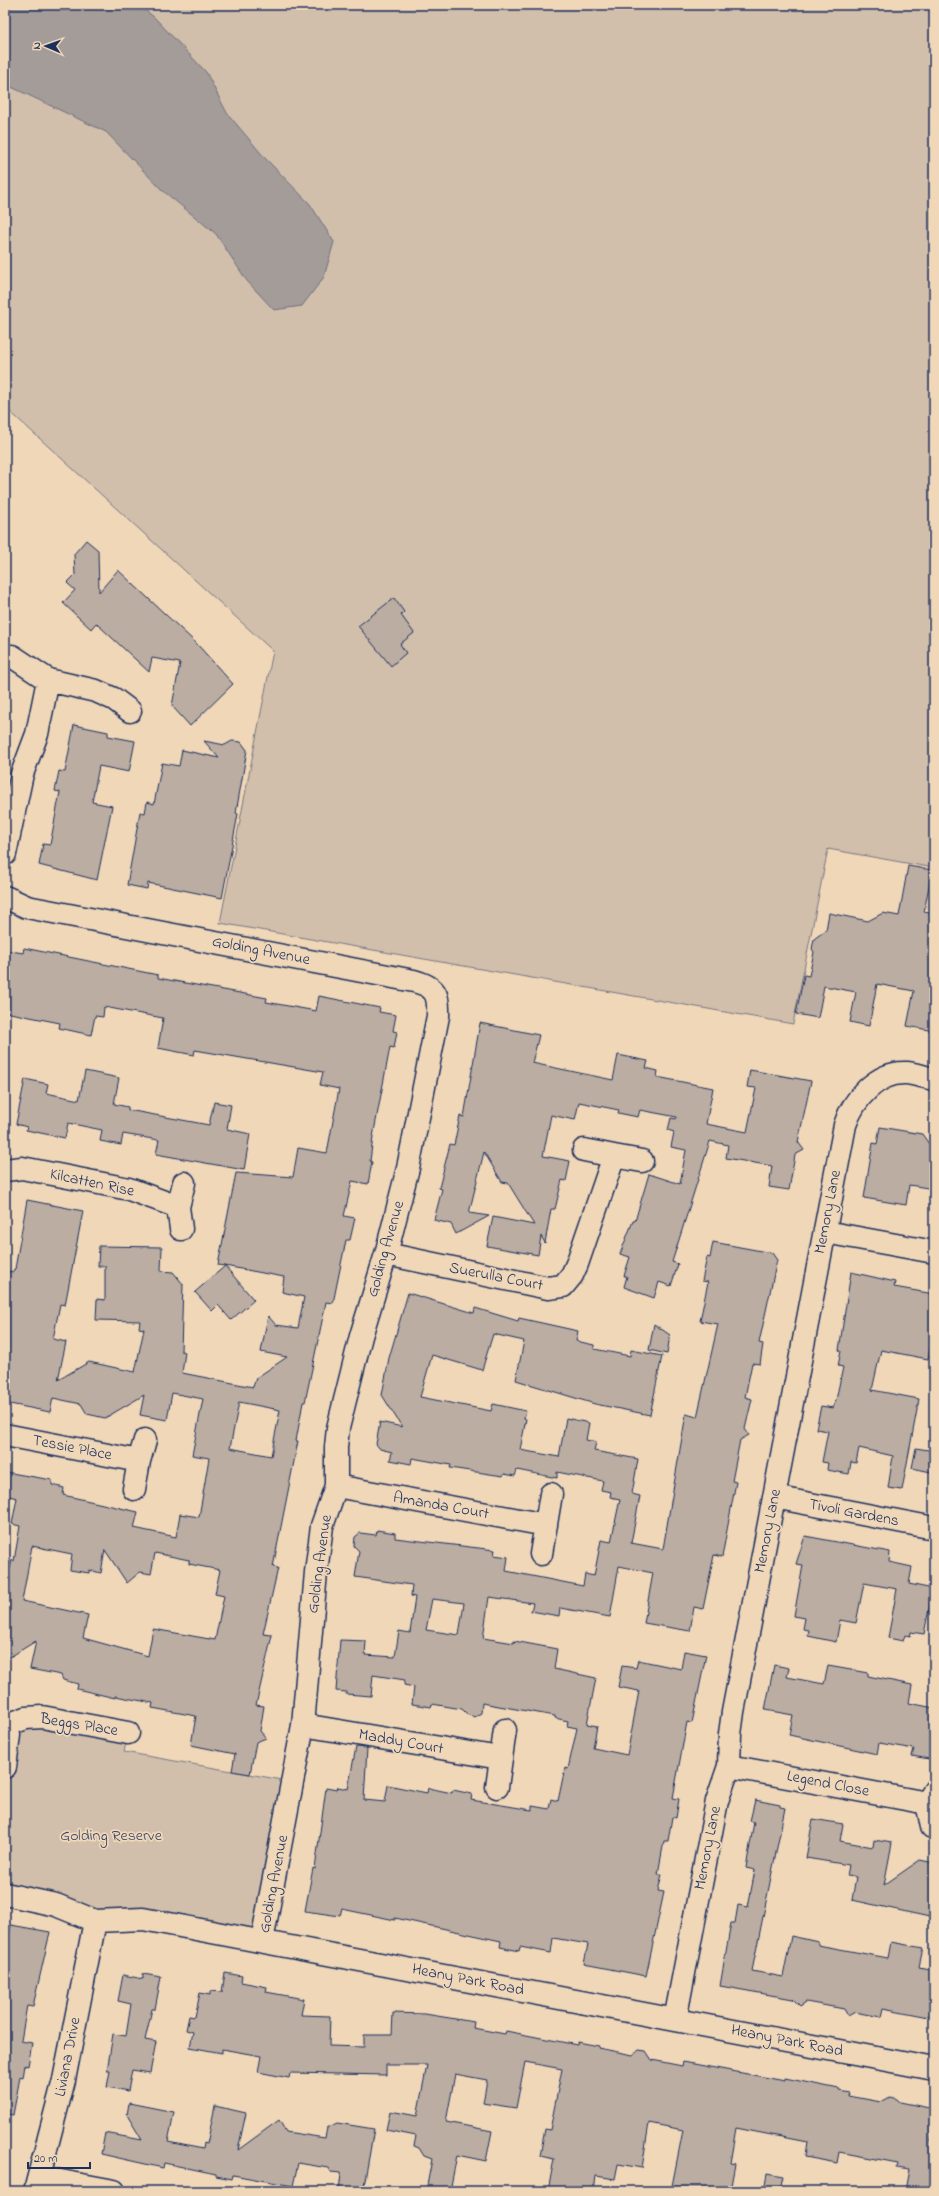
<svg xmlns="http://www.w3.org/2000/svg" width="939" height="2196" font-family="'Indie Flower',sans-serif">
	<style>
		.green { fill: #d1bfab; stroke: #767784 }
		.water { fill: #a49c98; stroke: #6d7081 }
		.building { fill: #bbada2; stroke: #1b2f5e; fill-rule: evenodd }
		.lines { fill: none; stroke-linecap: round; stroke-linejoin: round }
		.minor-casing { stroke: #1b2f5e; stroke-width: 25 }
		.minor { stroke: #f0d7b8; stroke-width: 22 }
		.labels { text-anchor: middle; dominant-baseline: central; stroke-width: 3.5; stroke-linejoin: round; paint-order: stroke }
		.street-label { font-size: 16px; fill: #1b2f5e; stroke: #f0d7b8 }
		.park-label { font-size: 16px; fill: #36456a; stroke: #f0d7b8 }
	</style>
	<rect width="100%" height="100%" fill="#f0d7b8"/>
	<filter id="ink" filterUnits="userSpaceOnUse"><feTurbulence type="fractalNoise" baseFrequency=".025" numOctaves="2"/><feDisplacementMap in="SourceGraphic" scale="8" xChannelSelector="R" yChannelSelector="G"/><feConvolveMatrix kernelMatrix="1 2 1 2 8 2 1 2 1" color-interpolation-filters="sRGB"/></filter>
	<g filter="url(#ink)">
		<!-- green -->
		<path class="green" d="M5,5H934V868L828,849L793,1024L220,923L273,651L5,407Z
			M7,1725L128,1733L124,1752L294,1782L262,1941L5,1894Z"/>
		<!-- water -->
		<path class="water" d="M5,5H138L154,17L206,72L227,113L265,158L310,204L334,242L324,277L302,306L274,310L247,281L216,234L162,190L106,132L5,84Z"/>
		<!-- building -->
		<path class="building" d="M86,540L98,550L99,592L118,570L196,643L233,684L190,726L172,706L180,663L152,658L149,672L96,623L91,629L63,603L75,590L67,583L75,575L74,554Z
			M394,598L404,612L401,615L414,633L400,644L406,653L391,666L358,626Z
			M74,725L108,732V736L135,741L129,772L99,766L92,802L112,806L97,880L39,865L43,844L50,845L60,792L55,791L59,771L65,772Z
			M204,741L225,745L232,741L241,742L247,750L236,813L238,814L222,898L148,883L147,889L127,885L140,812L145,813L147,802L154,804L162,763L179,766L182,750L219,758Z
			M908,866L932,870L924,912L934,914V1031L907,1026L914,991L877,984L869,1026L850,1022L856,992L824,986L818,1018L796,1014L804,975L809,976L814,952L812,949L814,939L826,930L829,913L868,921L883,913L899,916Z
			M24,948L158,975V978L267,998L266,1002L316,1011L319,996L380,1008L379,1012L396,1015L393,1031L397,1032L394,1048L390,1047L373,1137L370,1161L372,1162L368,1184L352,1181L344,1216L355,1218L350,1240H346L333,1303L326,1302L305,1402H303L296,1441H298L273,1567L278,1568L263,1634L272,1635L256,1705L264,1706L260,1731L266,1738L256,1742L250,1774L232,1771L235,1754L191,1745L196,1716L152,1708L153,1703L115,1696V1698L77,1689L78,1684L63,1680L61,1675L30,1669L36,1641L5,1660V1569H10L12,1560L14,1561L20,1526L12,1524L17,1498L5,1495V1472L52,1480V1485L64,1488L63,1495L138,1512L134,1528L176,1537L180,1514L199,1517L209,1458L192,1455L203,1399L172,1393L167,1420L140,1415L144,1395L105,1418L87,1414L81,1404L53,1398L50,1412L5,1403V1292L9,1271L13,1272L14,1269H15L27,1200L83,1211L65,1305L60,1304L53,1339L66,1342L58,1380L89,1362L135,1372L144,1329L139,1328L140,1321L96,1320L97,1299L105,1300V1266H98L99,1246L162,1247L161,1271L173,1272L183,1284L181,1351L185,1352L182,1373L253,1387L256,1378L287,1357L261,1352L268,1316L276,1325L298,1328L304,1297L282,1292L284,1277L225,1266L254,1300L231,1320L218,1305L212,1311L195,1292L225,1266L218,1265L236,1173L293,1177L298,1148L327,1153L339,1089L320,1085L323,1072L195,1050L194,1055L158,1048L163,1018L104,1007L103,1017L95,1016L91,1035L59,1028L60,1023L5,1012V950L23,953ZM239,1402L280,1410L271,1456L230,1448ZM32,1546L72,1554L70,1570L89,1573V1570L101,1573L105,1550L127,1583L140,1572L151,1574L155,1553L189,1560V1564L220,1570L215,1594L224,1596L215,1640L153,1629L148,1656L83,1638L88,1615L22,1601Z
			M480,1023L539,1035L532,1063L613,1080L618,1055L648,1061L646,1068L658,1071L657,1077L713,1088L706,1124L747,1132L756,1088L747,1087L750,1070L811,1081L798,1142L804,1150L795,1155L789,1190L769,1187L772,1166L726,1158L728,1145L710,1141L672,1262L678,1264L671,1286L659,1282L654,1298L624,1287L627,1276H624L630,1257L620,1254L633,1221H635L649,1174L680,1184L686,1150L671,1147L674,1132L668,1130L671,1118L676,1119L677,1117L640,1110L638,1117L618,1113L619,1110L579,1102L575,1120L551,1115L543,1156L570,1161L566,1181L562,1180L555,1209H551L545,1243L541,1236L538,1255L487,1246L493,1217L534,1225L508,1183L502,1182L484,1152L469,1213L489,1216L456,1234L451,1224L434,1220L442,1189L439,1188L450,1144L454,1145L460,1116L464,1117Z
			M85,1071L119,1078L114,1104L128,1107V1110L209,1125L214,1102L231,1105L227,1129L250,1134L244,1170L156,1154L159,1140L123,1134L121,1145L100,1141L102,1130L68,1123L65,1138L26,1130L27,1127L16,1124L25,1079L48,1084L46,1093L79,1100Z
			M880,1127L922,1134L934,1151V1189L909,1185L906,1205L864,1198L873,1143L877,1144Z
			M713,1242L772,1253L777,1260L759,1343L763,1344L760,1364L752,1363L745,1397L752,1399L745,1429L749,1435L740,1440L732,1481L736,1482L722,1557L714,1555L703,1609L694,1607L690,1631L644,1623L653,1573L619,1566L610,1617L560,1608L559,1616L531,1611L533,1603L489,1597L483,1638L514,1643V1641L557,1649L554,1669L596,1678L587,1724L597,1726L593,1748L627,1755L639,1691L618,1687L622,1666L636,1668L638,1660L681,1669L684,1651L706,1655L692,1723L687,1722L673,1798L679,1799L676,1818L672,1817L668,1841H664L658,1874H662L658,1891L664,1892L646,1976L584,1964L588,1944L553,1938L551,1953L520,1947L519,1951L500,1947L501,1941L395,1918V1920L342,1909L340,1916L305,1911L313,1868L315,1869L326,1788L337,1790L338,1787L348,1789L356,1747L367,1748L364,1800L385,1802L388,1785L427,1793L428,1788L452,1793L453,1790L472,1794L471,1800L532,1810V1806L549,1809L551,1799L558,1801L565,1768L568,1769L577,1728L567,1726L568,1721L555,1718V1716L482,1703L481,1713L475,1717L468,1715L462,1709L432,1704L431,1707L412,1704L414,1687L404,1685L405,1680L373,1675L371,1696L346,1694V1692L336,1691L340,1640L366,1641L365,1655L395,1657L399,1631L410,1633L415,1597L411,1596L412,1585L355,1577L359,1551L354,1546L355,1537L360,1533L376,1535L377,1530L395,1533V1538L495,1550L494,1555L508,1557L506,1571L583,1586L585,1574L594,1576L601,1540L611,1542L620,1499L610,1497L611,1492L601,1490L603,1481L557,1472V1478L517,1470L515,1476L504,1474L503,1476L450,1468L451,1465L412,1458L411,1464L390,1460L392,1452L380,1449L376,1444L380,1422L402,1427L382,1395L389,1358L408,1293L474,1313L475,1308L518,1321L519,1318L578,1331L576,1341L594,1345V1349L630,1356L631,1350L662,1356L650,1415L595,1404L516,1380L524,1341L493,1334L482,1370L432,1355L420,1397L491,1411L493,1404L526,1411L524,1418L526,1419L520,1450L559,1457L566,1418L589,1423L586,1440L596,1442L594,1451L638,1459L632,1494L640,1496L631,1543L663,1549L686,1414L697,1417L718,1324L700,1321L708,1282L702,1281L707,1257L710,1258ZM432,1599L464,1603L459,1635L426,1630Z
			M851,1272L895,1282L894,1287L934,1294V1328L928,1359L881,1350L872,1390L919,1399L902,1490L888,1488L893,1456L859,1448L856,1463L851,1462L849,1474L827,1470L828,1463L822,1462L828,1431L816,1429L821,1406L833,1408L836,1400L843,1367L838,1366L841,1351L839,1350Z
			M654,1324L670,1335L667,1354L649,1350Z
			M916,1448L934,1451L931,1472L912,1468Z
			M805,1536L890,1552L889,1562L912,1567L909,1584L933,1589L924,1634L911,1632L910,1636L905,1635L903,1641L888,1638L897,1589L864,1583L856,1623L840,1620L836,1642L808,1636L809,1630L803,1629L805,1618L794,1616L803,1565L796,1564Z
			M774,1665L789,1668L787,1677L824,1684L828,1666L868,1673V1676L912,1685L909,1703L934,1708V1754L930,1753L929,1759L912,1756L914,1749L879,1743L877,1754L789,1735L793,1715L765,1710Z
			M755,1800L780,1805V1807L785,1808L752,1971L783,1977L791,1936L818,1942V1945L888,1958L891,1942L923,1948L919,1967L934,1970V2018L883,2008L881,2017L855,2012L848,2016L844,2009L806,2002L800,2006L793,1999L720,1986L731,1923H735L738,1905L748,1907L755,1870L746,1868L754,1822L750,1821Z
			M813,1819L843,1824L840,1841L873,1847L874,1840L892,1843L884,1885L920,1860L934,1863V1918L852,1900L856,1877L847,1876L849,1865L806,1858Z
			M11,1925L50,1932L33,2006L27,2005L21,2041L32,2043L28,2066L25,2065L23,2078L20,2077L13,2115L5,2114V1947H7Z
			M225,1973L242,1976L241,1982L267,1987L266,1992L304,1999L301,2015L330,2016L329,2046L364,2047V2035H392L393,2013L425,2014L474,2022L473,2028L505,2034L506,2031L577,2045L578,2042L599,2046L598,2048L633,2055L639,2050L646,2051L652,2060L682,2066L683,2062L785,2081V2078L839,2089V2091L850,2093L849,2096L881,2102L890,2097L897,2099L900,2102L934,2109V2127L931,2141H934V2181L932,2191H905L909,2169L897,2167L898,2163L839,2152L837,2163L805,2157L807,2142L736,2128L730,2163L735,2164L730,2191H694L672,2186L683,2130L649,2123L642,2168L618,2164L615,2179L596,2176L594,2191H548L554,2159L540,2156L545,2129L550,2130L562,2069L525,2062L516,2108L483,2103L487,2080L455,2074L446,2122L492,2131L486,2161L457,2155L450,2191H426L432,2159L424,2156L419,2148L414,2146L416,2136L386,2130L390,2111L417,2116L427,2065H386V2075L290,2073L289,2078L258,2072L261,2056L222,2049V2053L190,2047L193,2032L186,2030L189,2016L195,2017L200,1993L210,1995V1991L222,1992Z
			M143,1974L161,1977L155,2009H152L145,2040L156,2042L150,2073L132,2070L128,2091L107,2087L110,2071H107L113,2034L126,2036L131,2004L118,2001L123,1975L143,1979Z
			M129,2103L174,2112L168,2142L203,2149L204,2143L207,2144L215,2106L246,2113L238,2150L279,2120L286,2132L325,2138L327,2128L337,2123L374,2129L363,2191H339L341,2173L330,2172L328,2168L298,2163L293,2186L233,2175L232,2179L216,2176V2174L164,2163L163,2168L101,2154L105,2133L142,2140L127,2115Z
			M767,2174L783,2177L780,2191H764Z"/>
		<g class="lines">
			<!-- minor casing -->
			<g class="minor-casing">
				<path id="minor" d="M12,656L48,680L96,691L114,699L130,711
					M5,854L22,774L37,734L48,680
					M5,897L27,907L414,981C436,987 439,994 438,1016L408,1168L386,1254L361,1336L338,1428L336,1447V1486L322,1526L316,1572L303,1725L262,1941
					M584,1150L614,1156
					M5,1170L22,1168L129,1189L178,1207
					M181,1229L178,1207L184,1183
					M825,1232L934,1252
					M386,1254L548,1288L563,1286L572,1275L577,1264L614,1156L642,1161
					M5,1435L139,1461L134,1489
					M139,1461L145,1440
					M336,1486L546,1525
					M774,1497L934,1528
					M541,1554L551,1494
					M5,1721L9,1735L5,1767
					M7,1725L26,1718L42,1717L128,1733
					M303,1725L500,1758
					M729,1766L927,1803
					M497,1787L505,1730
					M932,1827L927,1803L934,1791
					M5,1894L56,1905L95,1921L143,1919L934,2069
					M675,2020L717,1801L729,1766L730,1734L733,1712L845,1125C853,1100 877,1071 907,1073C916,1074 925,1077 934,1079
					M39,2177L114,2191
					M35,2191L64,2080L95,1921"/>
			</g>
			<!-- minor -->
			<use href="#minor" class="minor"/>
		</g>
	</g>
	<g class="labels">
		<!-- street labels -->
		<g class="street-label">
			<text transform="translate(261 951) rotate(11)">Golding Avenue</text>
			<text transform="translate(92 1183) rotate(12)">Kilcatten Rise</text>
			<text transform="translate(828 1212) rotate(-79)">Memory Lane</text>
			<text transform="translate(386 1249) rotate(-74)">Golding Avenue</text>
			<text transform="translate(496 1277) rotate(11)">Suerulla Court</text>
			<text transform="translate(72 1448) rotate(11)">Tessie Place</text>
			<text transform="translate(441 1506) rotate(10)">Amanda Court</text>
			<text transform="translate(854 1513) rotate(11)">Tivoli Gardens</text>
			<text transform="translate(768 1531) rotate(-79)">Memory Lane</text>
			<text transform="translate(320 1564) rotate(-82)">Golding Avenue</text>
			<text transform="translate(79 1725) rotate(9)">Beggs Place</text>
			<text transform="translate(401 1742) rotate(10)">Maddy Court</text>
			<text transform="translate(828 1784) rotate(11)">Legend Close</text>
			<text transform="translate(708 1848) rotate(-79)">Memory Lane</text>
			<text transform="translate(274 1884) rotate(-79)">Golding Avenue</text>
			<text transform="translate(468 1980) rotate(11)">Heany Park Road</text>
			<text transform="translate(787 2041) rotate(11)">Heany Park Road</text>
			<text transform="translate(68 2057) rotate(-79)">Liviana Drive</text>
		</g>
		<!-- park labels -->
		<g class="park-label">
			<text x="111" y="1836">Golding Reserve</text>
		</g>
	</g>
	<!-- margin -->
	<rect width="939" height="2196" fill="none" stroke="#f0d7b8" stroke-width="20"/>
	<rect x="10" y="10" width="919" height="2176" fill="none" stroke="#1b2f5e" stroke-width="1.5" filter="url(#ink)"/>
	<!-- north arrow -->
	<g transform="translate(46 46) rotate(272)" stroke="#f0d7b8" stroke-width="3" paint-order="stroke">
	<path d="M0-3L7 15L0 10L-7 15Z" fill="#1b2f5e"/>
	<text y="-6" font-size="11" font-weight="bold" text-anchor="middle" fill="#1b2f5e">N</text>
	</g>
	<!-- scale -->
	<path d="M28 2162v6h62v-6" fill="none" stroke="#1b2f5e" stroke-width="2"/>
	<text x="34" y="2162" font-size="12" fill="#1b2f5e" stroke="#f0d7b8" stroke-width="3" paint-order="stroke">20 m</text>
</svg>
